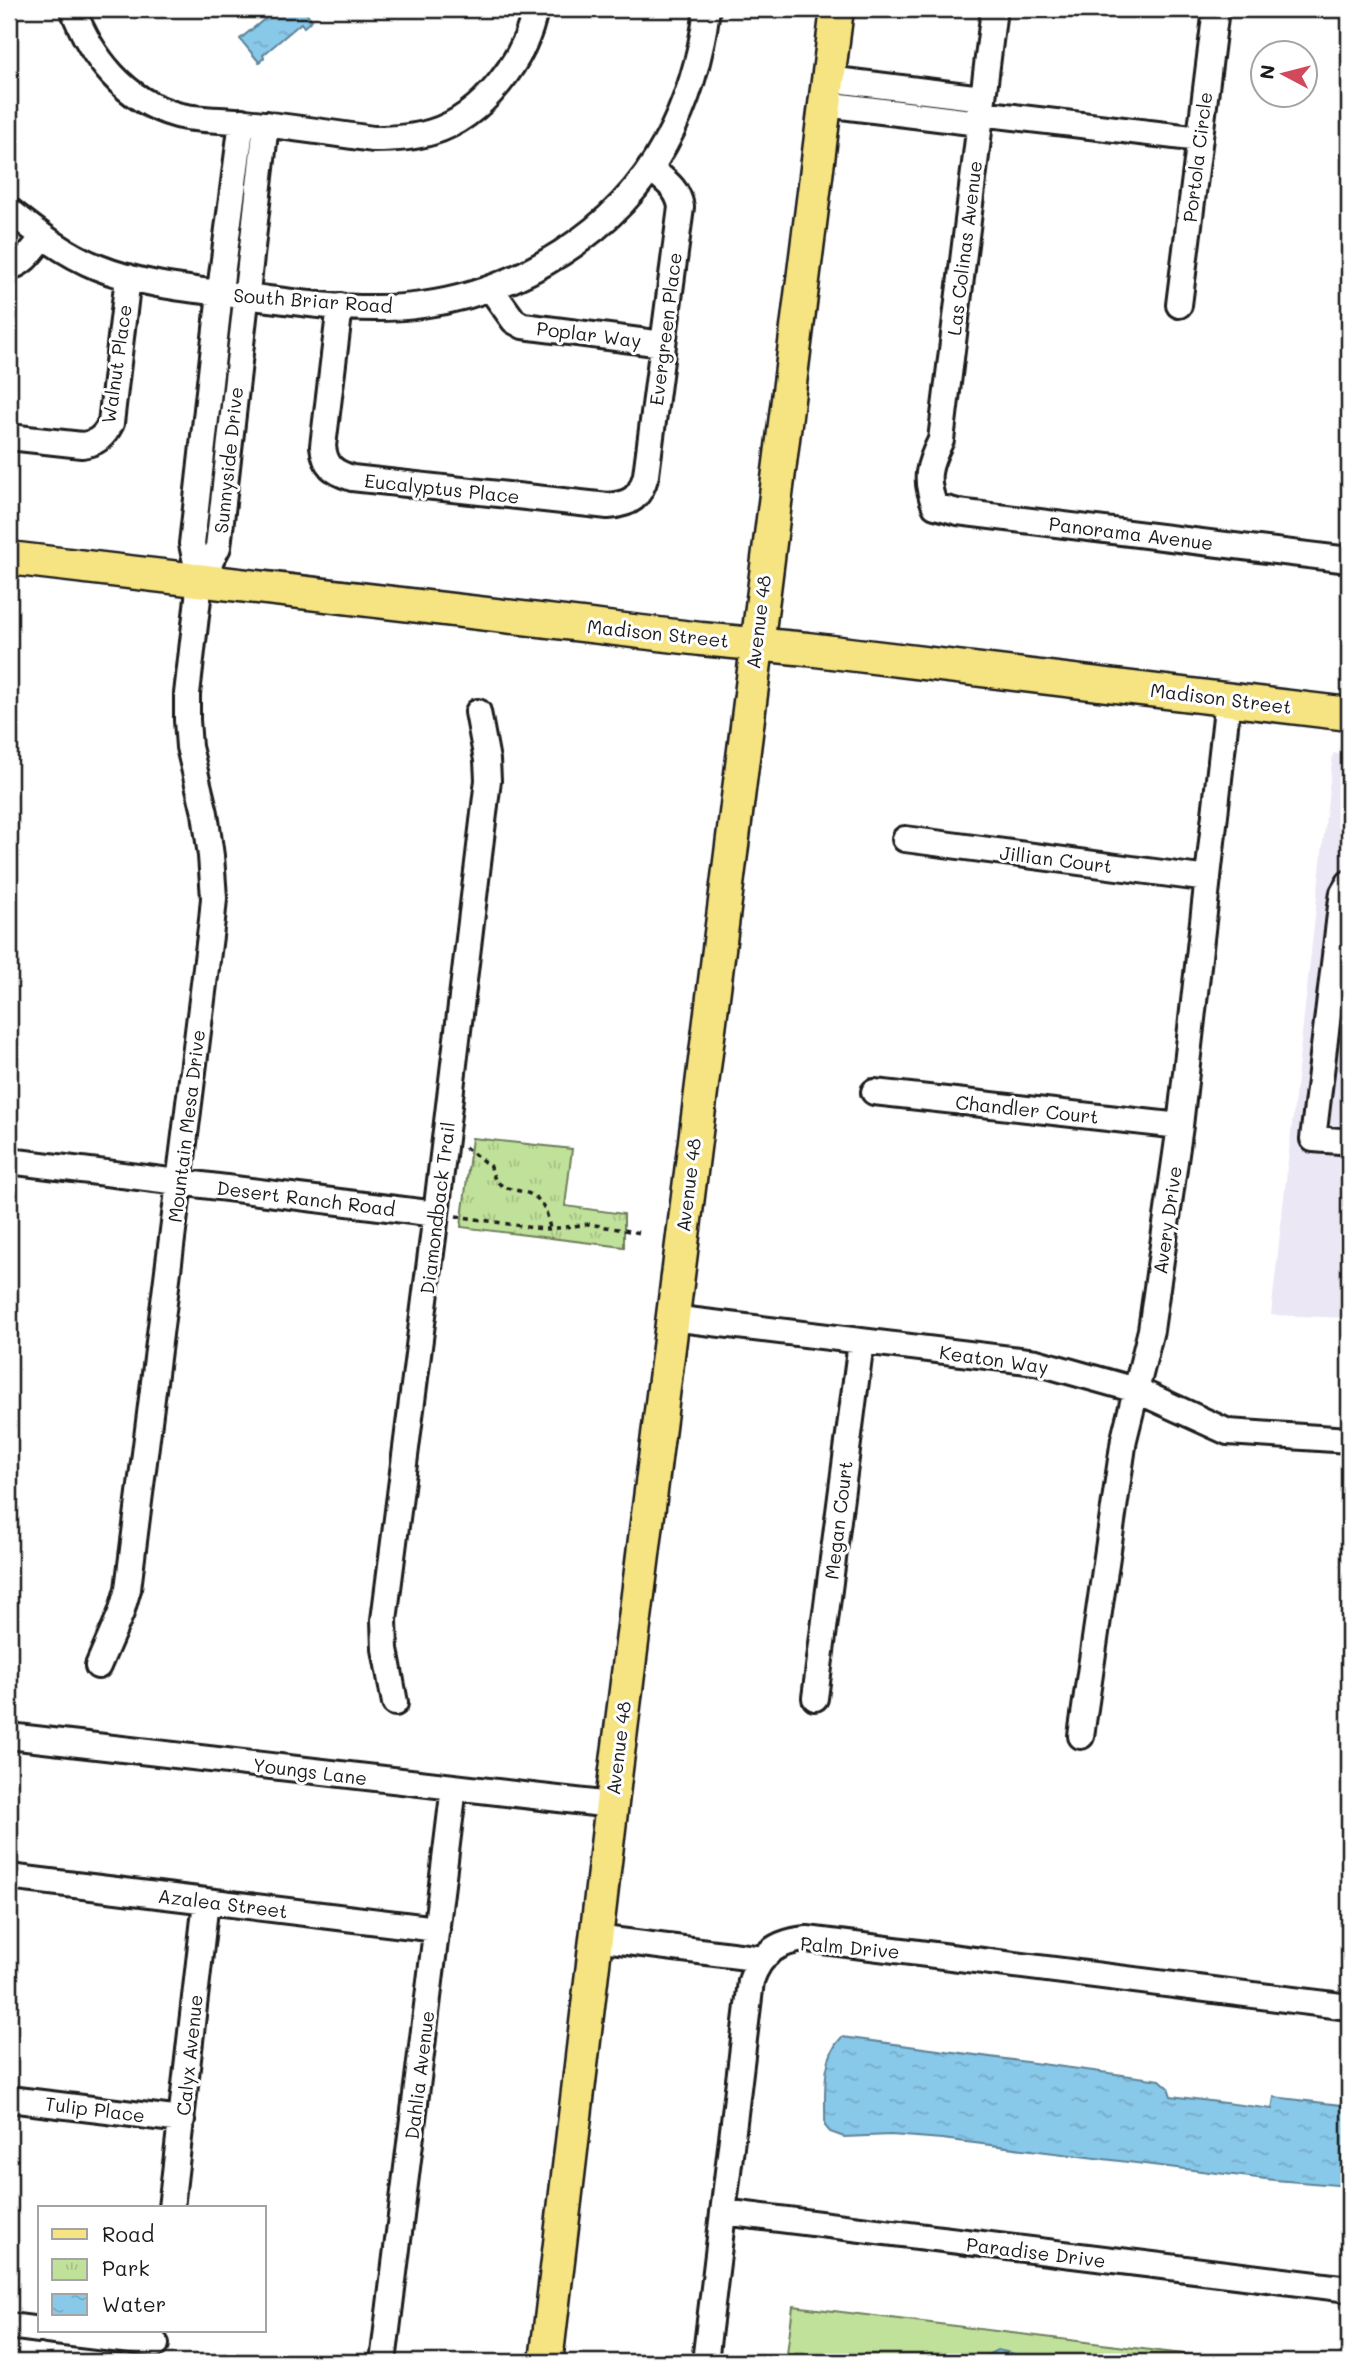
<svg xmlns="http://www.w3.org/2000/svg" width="1358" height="2371" font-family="Mali,sans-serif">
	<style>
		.built { fill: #ece7f5 }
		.green { fill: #c0e19a; stroke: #6e7e5b; stroke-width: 2 }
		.park { fill: url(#park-tufts); stroke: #6e7e5b; stroke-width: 2 }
		.water { fill: url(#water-ripples); stroke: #5d8397; stroke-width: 2 }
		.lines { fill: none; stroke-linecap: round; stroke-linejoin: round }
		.minor-casing { stroke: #1c1c1c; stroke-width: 30 }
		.major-casing { stroke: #1c1c1c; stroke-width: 37 }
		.path { stroke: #1c1c1c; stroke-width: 3.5; stroke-dasharray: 5 5; stroke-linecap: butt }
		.minor { stroke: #fff; stroke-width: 24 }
		.major { stroke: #f6e381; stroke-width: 32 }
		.labels { text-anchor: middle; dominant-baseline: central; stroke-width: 6; stroke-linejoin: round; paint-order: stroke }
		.street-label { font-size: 19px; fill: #1c1c1c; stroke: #fff }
	</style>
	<defs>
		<pattern id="park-tufts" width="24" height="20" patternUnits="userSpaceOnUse" patternTransform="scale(1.75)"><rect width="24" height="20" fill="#c0e19a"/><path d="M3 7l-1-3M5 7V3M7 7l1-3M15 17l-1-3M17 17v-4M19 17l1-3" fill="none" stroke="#a4c084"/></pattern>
		<pattern id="water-ripples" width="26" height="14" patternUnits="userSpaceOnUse" patternTransform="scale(1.75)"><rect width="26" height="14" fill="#88c8e9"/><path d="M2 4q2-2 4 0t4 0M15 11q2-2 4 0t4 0" fill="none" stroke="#75abc7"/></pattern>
	</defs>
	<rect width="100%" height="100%" fill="#fff"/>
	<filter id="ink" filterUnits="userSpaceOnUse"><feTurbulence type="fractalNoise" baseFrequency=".0143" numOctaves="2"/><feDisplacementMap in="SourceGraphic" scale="14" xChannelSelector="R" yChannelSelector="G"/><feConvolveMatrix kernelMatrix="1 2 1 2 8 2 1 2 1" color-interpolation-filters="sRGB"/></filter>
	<g filter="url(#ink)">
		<!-- built -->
		<path class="built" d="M1333,753L1349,756V1318L1271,1315Z"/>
		<!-- green -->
		<path class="green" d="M793,2306L1248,2362H786Z"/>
		<!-- park -->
		<path class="park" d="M472,1138L572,1149L565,1206L624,1214V1247L461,1227Z"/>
		<!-- water -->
		<path class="water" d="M277,9H303L312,20L304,27L301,23L263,55L264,58L259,62L240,39Z
			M842,2037L1160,2080L1168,2087L1171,2096L1272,2109L1274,2097L1349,2106V2186L1274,2180L942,2139L891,2135L844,2137L830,2132L825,2126C826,2098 820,2058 842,2037Z
			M997,2350C1012,2352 1027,2360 1043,2361C1059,2361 1080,2354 1094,2362H974Z"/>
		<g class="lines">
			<!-- minor casing -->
			<g class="minor-casing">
				<path id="minor" d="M73,9C91,57 125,101 177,115C199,121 224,119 246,122C289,127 331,133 373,139C393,139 413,138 432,132C482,117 526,59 535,9
					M994,9L941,440C928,466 924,479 935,506L958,512L1349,560
					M828,79L982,98
					M825,104L979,123
					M980,113L1200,139
					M9,210C36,232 65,254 97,267C146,287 201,290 253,297C308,304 366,313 422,305C518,292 618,232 665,144C688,102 701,57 707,9
					M9,267C25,264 33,249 43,237
					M491,289L514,321L523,326L663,344
					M1179,305L1216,9
					M340,306L323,446C325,466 333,472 352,478L608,506C631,504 640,498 646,475L681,207C678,188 664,180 650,168
					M9,437L82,445C97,443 104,437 111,423L128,277
					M200,581L218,547L266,124
					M905,839L1208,879
					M874,1092L1180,1126
					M1340,1141L1313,1139L1341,906L1343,893L1349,883
					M9,1161L436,1214
					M671,1318L1036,1362L1136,1390L1228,1432L1349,1440
					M98,1666L121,1613L128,1589L212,920L214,898L211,856L205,813L189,747L187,720V694L200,581L192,544L222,275L242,121
					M815,1698L861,1342
					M395,1703L385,1649L384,1620L436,1214L488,780L487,760L478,712
					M9,1736L611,1805
					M1081,1736L1124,1439L1151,1330L1180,1126L1228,699
					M9,1877L437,1929
					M595,1938L763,1959
					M9,2099L182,2120
					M171,2208L206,1901
					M723,2212L1349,2289
					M9,2326L40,2330
					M47,2331L156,2344
					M383,2362L454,1787
					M705,2362L751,1981C760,1953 779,1941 807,1939L1349,2007"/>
			</g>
			<!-- major casing -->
			<g class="major-casing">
				<path id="major" d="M9,558L701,639L807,649L1349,714
					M546,2362C637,1577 735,793 837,9"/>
			</g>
			<!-- path -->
			<path class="path" d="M465,1147L491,1167C496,1199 528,1183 541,1203C547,1210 548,1220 550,1229
				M456,1216L534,1228L550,1229L589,1224L641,1233"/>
			<!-- minor -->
			<use href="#minor" class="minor"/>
			<!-- major -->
			<use href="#major" class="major"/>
		</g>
	</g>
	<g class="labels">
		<!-- street labels -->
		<g class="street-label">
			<text transform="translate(1197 157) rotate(-83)">Portola Circle</text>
			<text transform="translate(964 248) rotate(-83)">Las Colinas Avenue</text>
			<text transform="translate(313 300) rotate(4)">South Briar Road</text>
			<text transform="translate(665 329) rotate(-83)">Evergreen Place</text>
			<text transform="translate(589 334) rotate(7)">Poplar Way</text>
			<text transform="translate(116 364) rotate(-82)">Walnut Place</text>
			<text transform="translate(228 460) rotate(-84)">Sunnyside Drive</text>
			<text transform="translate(442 488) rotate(6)">Eucalyptus Place</text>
			<text transform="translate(1131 533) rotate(7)">Panorama Avenue</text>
			<text transform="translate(758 622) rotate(-83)">Avenue 48</text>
			<text transform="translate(658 633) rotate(6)">Madison Street</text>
			<text transform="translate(1221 698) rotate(7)">Madison Street</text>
			<text transform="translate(1056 859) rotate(7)">Jillian Court</text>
			<text transform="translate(1027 1109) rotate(6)">Chandler Court</text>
			<text transform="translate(186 1126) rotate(-83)">Mountain Mesa Drive</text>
			<text transform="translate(688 1185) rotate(-83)">Avenue 48</text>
			<text transform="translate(306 1198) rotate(7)">Desert Ranch Road</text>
			<text transform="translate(437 1208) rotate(-83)">Diamondback Trail</text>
			<text transform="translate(1167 1220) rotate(-82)">Avery Drive</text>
			<text transform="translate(994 1359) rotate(8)">Keaton Way</text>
			<text transform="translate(838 1520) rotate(-83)">Megan Court</text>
			<text transform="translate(618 1748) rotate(-83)">Avenue 48</text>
			<text transform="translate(310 1771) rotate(7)">Youngs Lane</text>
			<text transform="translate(223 1903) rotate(7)">Azalea Street</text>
			<text transform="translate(850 1947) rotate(5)">Palm Drive</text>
			<text transform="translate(189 2055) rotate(-84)">Calyx Avenue</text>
			<text transform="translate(419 2075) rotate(-83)">Dahlia Avenue</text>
			<text transform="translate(95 2109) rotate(7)">Tulip Place</text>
			<text transform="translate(1036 2252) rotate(7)">Paradise Drive</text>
		</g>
	</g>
	<!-- margin -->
	<rect width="1358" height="2371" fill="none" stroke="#fff" stroke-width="35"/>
	<rect x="18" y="18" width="1323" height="2336" fill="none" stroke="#1c1c1c" stroke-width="2.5" filter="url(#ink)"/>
	<!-- legend -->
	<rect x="38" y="2206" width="228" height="126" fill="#ffffff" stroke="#a4a4a4" stroke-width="2"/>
	<rect x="52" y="2229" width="35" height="10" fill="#f6e381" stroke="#a4a4a4" stroke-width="2"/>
	<text x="102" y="2242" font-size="21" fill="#1c1c1c">Road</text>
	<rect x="52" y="2259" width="35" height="21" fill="url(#park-tufts)" stroke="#a4a4a4" stroke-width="2"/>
	<text x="102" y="2276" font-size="21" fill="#1c1c1c">Park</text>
	<rect x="52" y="2294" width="35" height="21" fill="url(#water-ripples)" stroke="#a4a4a4" stroke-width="2"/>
	<text x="102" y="2312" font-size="21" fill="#1c1c1c">Water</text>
	<!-- north arrow -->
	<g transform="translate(1284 74) rotate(277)"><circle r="33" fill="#ffffff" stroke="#a4a4a4" stroke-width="2"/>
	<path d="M0-5L12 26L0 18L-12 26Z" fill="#d1495b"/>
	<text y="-10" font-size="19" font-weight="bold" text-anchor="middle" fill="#1c1c1c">N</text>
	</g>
</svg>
